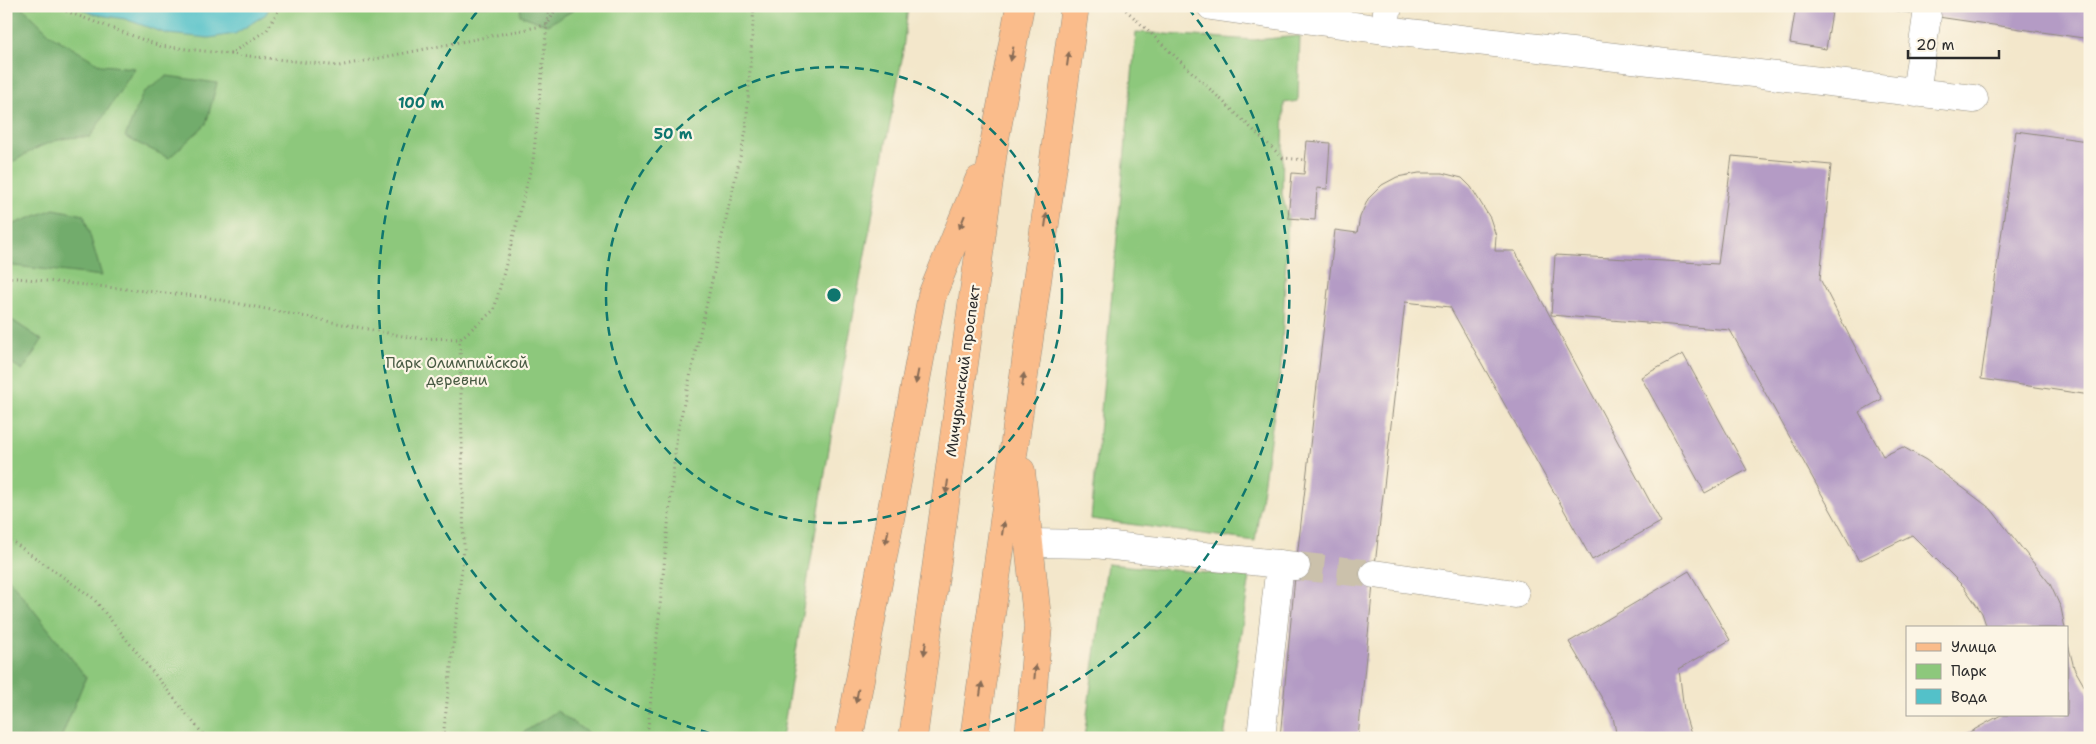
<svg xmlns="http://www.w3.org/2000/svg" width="2096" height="744" font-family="'Shantell Sans',sans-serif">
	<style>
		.green { fill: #8dc87c; stroke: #5c7a54 }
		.forest { fill: #72ac6c; stroke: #4e6c4c }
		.water { fill: #53c1c9; stroke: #3f767a }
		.building { fill: #b49bc5 }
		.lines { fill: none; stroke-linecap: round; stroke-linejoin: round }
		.minor-tunnel { stroke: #cbc1ab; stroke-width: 28; stroke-dasharray: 28 14; stroke-linecap: butt }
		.minor-casing { stroke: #8f897b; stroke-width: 29 }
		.major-casing { stroke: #8f897b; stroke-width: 29 }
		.path { stroke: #8f897b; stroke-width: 3; stroke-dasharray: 1 4; stroke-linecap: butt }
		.minor { stroke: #fff; stroke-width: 28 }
		.major { stroke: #fabc8b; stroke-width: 28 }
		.oneway { fill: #886c56 }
		.ring { fill: none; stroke: #0f766e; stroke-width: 2.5; stroke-dasharray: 9 6 }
		.labels { text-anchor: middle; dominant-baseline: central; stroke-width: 4.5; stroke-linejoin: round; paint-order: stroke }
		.park-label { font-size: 15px; fill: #485a43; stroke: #fcf5e5 }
		.street-label { font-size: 15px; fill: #2b2b2b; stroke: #fcf5e5 }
		.centre { fill: #0f766e; stroke: #fcf5e5; stroke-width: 2.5 }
		.ring-label { font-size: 15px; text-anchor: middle; font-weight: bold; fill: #0f766e; stroke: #fcf5e5; stroke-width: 4.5; stroke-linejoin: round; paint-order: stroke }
	</style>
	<rect width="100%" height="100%" fill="#fcf5e5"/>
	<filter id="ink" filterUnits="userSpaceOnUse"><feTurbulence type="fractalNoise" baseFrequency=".02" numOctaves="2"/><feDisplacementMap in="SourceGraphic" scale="10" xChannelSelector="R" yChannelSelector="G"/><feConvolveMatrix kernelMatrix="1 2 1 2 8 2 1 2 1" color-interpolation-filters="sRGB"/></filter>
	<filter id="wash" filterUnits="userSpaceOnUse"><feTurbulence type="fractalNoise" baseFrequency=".0096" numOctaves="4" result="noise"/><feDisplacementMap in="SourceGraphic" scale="20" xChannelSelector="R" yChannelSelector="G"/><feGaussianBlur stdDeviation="1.12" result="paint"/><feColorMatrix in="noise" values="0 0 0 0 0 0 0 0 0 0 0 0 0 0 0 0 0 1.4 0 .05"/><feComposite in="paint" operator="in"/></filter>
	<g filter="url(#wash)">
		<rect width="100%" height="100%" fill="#f3e7cb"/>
		<!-- green -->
		<path class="green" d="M6,6H908L902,59L835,412L782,738H6Z
			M1136,32L1254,40L1300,36L1298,101L1284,103L1282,194L1288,218L1281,367L1255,541L1091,519Z
			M1107,564L1250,577L1224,738H1084Z"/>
		<!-- forest -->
		<path class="forest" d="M6,6H21L52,36L101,65L135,68L90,137C53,136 38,147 6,166Z
			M521,6H575L574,10L547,25L520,15Z
			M167,76L217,83L206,124L169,158L125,137L143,93Z
			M54,209L84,215L102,276L6,265V236L14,224Z
			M6,316L42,340L23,370L6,360Z
			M6,575L86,677L61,738H6Z
			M557,711L595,738H515Z"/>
		<!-- water -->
		<path class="water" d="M75,6H270L266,14L235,34L209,38L167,34L125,19L93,14Z"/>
		<g id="blocks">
			<!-- building -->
			<path class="building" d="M1796,6H1833L1826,49L1790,43Z
				M1869,6H2090V39L1869,7Z
				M2016,131L2087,141L2090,132V395L1981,379Z
				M1307,141L1330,143L1327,189L1317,188L1315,220L1288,218L1292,173L1304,174Z
				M1732,156L1831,165L1820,279L1882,399L1859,412L1883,456L1903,447L1926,460L1991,509L2050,584L2061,608L2065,628H1987L1982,613L1964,587L1912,535L1859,561L1730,330L1551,315L1555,255L1718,264Z
				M1419,173H1442L1462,178L1471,187L1490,218L1496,236L1495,251H1515L1661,522L1592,560L1450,307L1405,302L1374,574L1358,738H1280L1296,566L1335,230L1357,233L1360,217L1368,199L1382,185L1397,177Z
				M1683,354L1747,470L1705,493L1641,377Z
				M1689,571L1730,640L1679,669L1684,711L1692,738H1617L1613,717L1569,642Z
				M2068,644L2074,668L2090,696V738H1959L2001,715H2067Z"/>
		</g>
	</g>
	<g filter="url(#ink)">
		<use href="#blocks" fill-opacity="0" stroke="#8f897b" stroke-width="1"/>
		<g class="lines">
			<!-- minor-tunnel -->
			<path class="minor-tunnel" d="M1296,566L1374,574"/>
			<!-- minor casing -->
			<g class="minor-casing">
				<path id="minor" d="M1211,6L1384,30
					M1388,6L1384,30L1974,99
					M1916,93L1927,16
					M1029,543L1095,544L1296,566
					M1374,574L1515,594
					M1261,738L1280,564"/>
			</g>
			<!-- major casing -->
			<g class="major-casing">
				<path id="major" d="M1021,471L1038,626L1029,738
					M849,738L932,295L979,180
					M913,738L994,144L1020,6
					M974,738L1075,6"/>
			</g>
			<!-- path -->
			<path class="path" d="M52,6L160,46L230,54L267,30L281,6
				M1126,10L1283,158L1306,160
				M549,22L557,6
				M230,54L339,66L547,25
				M6,277L205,297L413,338L460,339L494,310L533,161L549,6
				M6,537L93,598L206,738
				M443,738L464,549L460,339
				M647,738L677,434L746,131L754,6"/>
			<!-- minor -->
			<use href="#minor" class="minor"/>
			<!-- major -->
			<use href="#major" class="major"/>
		</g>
		<!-- one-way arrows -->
		<defs><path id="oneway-solid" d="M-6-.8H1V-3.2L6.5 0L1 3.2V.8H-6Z" transform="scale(1.25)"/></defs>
		<g class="oneway">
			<use href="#oneway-solid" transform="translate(1012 54) rotate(101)"/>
			<use href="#oneway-solid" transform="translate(1068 59) rotate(-82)"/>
			<use href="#oneway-solid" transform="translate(1046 220) rotate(-82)"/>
			<use href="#oneway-solid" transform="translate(962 222) rotate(112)"/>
			<use href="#oneway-solid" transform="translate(917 377) rotate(101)"/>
			<use href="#oneway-solid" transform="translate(1023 380) rotate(-82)"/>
			<use href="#oneway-solid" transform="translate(947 487) rotate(98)"/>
			<use href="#oneway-solid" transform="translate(1003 528) rotate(-82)"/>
			<use href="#oneway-solid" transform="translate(887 537) rotate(101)"/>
			<use href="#oneway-solid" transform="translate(925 648) rotate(98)"/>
			<use href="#oneway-solid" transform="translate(1035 672) rotate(-85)"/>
			<use href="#oneway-solid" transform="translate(981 689) rotate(-82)"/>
			<use href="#oneway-solid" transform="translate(857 696) rotate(101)"/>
		</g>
	</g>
	<!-- distance rings -->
	<g class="ring">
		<circle cx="834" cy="295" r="228"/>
		<path d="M724 737A456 456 0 0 1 480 8M1188 8A456 456 0 0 1 944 737"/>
	</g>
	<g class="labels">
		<!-- park labels -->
		<g class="park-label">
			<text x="457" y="363">Парк Олимпийской<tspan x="457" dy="17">деревни</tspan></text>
		</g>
		<!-- street labels -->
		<g class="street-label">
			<text transform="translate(963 371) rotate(-82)">Мичуринский проспект</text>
		</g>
	</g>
	<circle cx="834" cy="295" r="8" class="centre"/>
	<g class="ring-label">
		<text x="421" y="108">100 m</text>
		<text x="673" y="139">50 m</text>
	</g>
	<!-- margin -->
	<rect width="2096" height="744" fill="none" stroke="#fcf5e5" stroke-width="25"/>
	<!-- legend -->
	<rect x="1906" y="626" width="162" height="90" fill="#fcf5e5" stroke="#a8a49b"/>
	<rect x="1916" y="643" width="25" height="8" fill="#fabc8b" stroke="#a8a49b"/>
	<text x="1951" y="652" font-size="15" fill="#2b2b2b">Улица</text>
	<rect x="1916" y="664" width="25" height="15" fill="#8dc87c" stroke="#a8a49b"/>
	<text x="1951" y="676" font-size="15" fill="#2b2b2b">Парк</text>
	<rect x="1916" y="689" width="25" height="15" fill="#53c1c9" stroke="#a8a49b"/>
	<text x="1951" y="702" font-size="15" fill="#2b2b2b">Вода</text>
	<!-- scale -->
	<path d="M1908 50v8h91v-8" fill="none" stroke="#2b2b2b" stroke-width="2.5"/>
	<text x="1916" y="50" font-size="15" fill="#2b2b2b" stroke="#fcf5e5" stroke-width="4" paint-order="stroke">20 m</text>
</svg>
